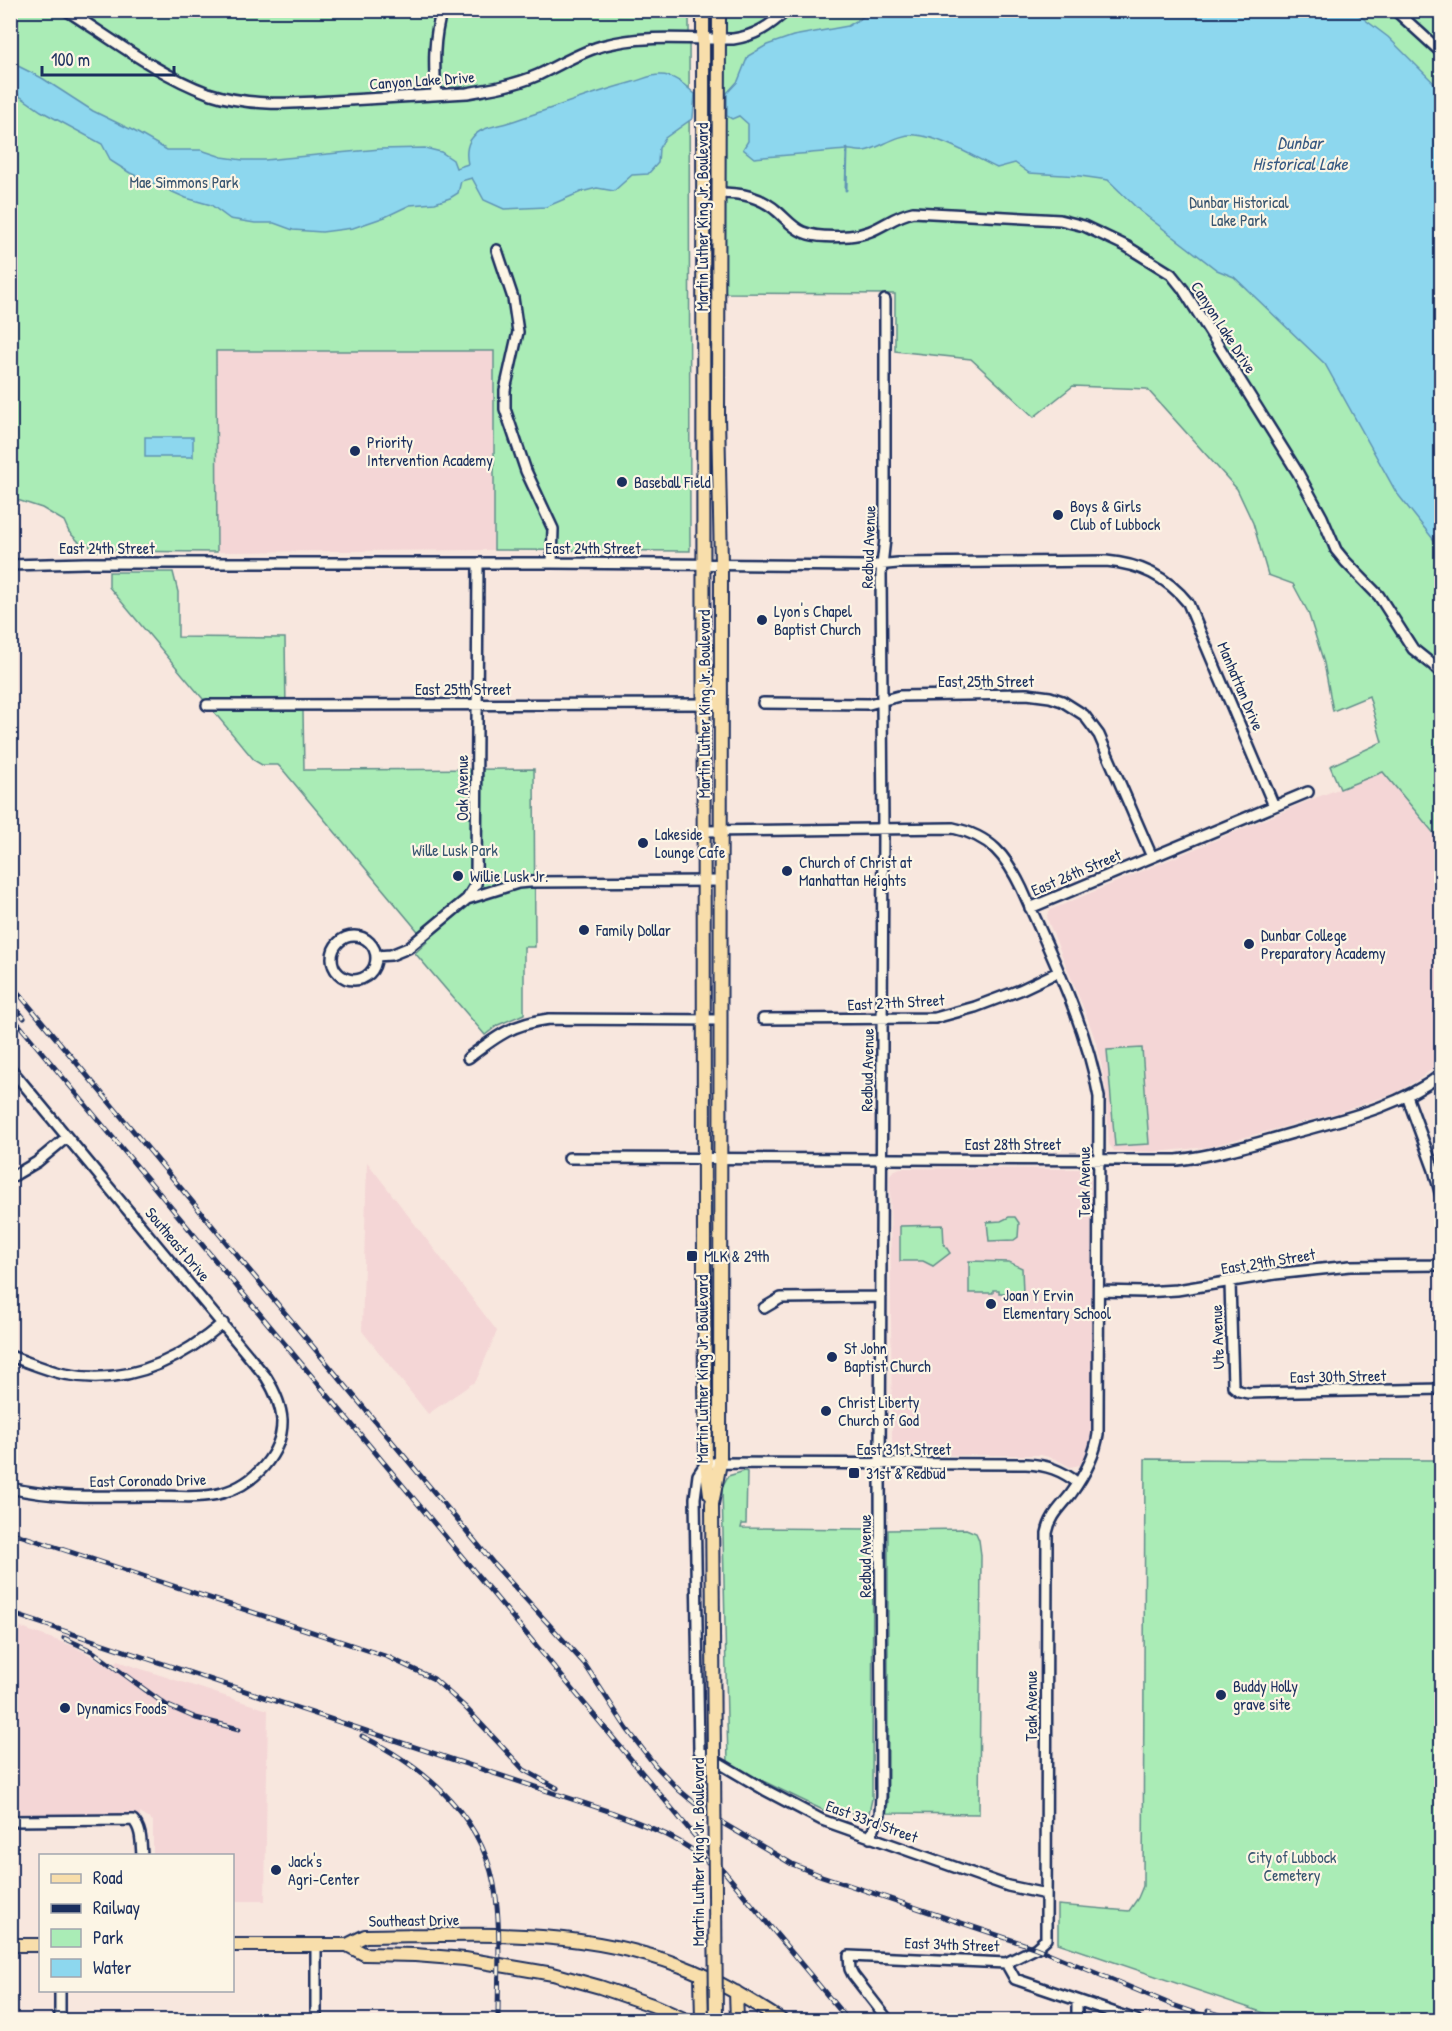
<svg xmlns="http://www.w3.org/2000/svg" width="1452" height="2031" font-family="'Patrick Hand',sans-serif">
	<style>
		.built { fill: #f4d6d6 }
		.green { fill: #aaecb6; stroke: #628e8a; stroke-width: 1.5 }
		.water { fill: #8dd7ee; stroke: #5f94b4; stroke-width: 1.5 }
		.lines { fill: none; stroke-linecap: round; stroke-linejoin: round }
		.stream { stroke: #5f94b4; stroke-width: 3 }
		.minor-casing { stroke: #1b2f5e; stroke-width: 14 }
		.major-casing { stroke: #1b2f5e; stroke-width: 16 }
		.minor { stroke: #fcf5e5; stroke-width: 9 }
		.major { stroke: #f8deab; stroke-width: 12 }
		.rail-casing { stroke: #1b2f5e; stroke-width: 5 }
		.rail { stroke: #fcf5e5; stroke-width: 3; stroke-dasharray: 9; stroke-linecap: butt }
		.major-bridge-casing { stroke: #1b2f5e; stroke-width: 16; stroke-linecap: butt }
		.major-bridge { stroke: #f8deab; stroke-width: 12 }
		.poi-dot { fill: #1b2f5e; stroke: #fcf5e5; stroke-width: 2 }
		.labels { text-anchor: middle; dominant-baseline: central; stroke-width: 4.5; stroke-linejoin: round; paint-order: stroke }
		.street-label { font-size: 16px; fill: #1b2f5e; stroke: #fcf5e5 }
		.park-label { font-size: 16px; fill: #385570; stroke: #fcf5e5 }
		.poi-label { font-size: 16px; fill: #1b2f5e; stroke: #fcf5e5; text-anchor: start }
		.water-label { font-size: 18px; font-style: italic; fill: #385982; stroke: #fcf5e5 }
	</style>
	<rect width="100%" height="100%" fill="#f8e7de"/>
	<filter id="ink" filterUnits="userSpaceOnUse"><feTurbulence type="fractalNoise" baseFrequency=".0167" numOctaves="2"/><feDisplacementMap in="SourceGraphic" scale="12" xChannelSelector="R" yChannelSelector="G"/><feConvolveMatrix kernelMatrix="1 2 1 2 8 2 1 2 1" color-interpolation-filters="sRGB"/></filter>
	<g filter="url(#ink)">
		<!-- built -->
		<path class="built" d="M216,351H495L494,550L217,552Z
			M1383,772L1441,843V1063L1418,1080L1395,1093L1340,1112L1208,1147L1155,1152L1114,1151L1109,1144L1106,1089L1098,1048L1087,1017L1048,921L1047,915L1050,910L1315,798Z
			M367,1162L497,1331L476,1381L428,1414L362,1331Z
			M900,1168L1084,1169L1089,1171L1091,1179L1092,1429L1087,1455L1080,1465L1070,1467L1056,1459L1041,1455H895L892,1453L890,1175L893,1171Z
			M10,1624L73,1646L99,1660L112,1669L117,1661L268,1710L265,1901H233L232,1856L153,1855V1821L140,1813V1826L11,1825Z"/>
		<!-- green -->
		<path class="green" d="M11,11H689L690,551L494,550V351H216L217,552L93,551L88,544L80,543L69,532L64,521L42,508L11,498Z
			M725,11H1441V842L1383,772L1340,789L1330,766L1382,742L1369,696L1333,711L1324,663L1308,612L1293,584L1268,575L1253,523L1237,489L1147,389L1073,386L1034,417L971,359L895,351V294L725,293Z
			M109,572H173L178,592V637L285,638L286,711H303L304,770L534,769L535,947H524V1014L498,1025L485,1035L415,953L427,942L283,770L278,765H262L255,761L109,587Z
			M1142,1048L1149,1144L1115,1146L1107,1050Z
			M1009,1217H1015L1019,1223L1018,1237L1014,1240L989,1241L987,1222L1001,1221Z
			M943,1225L944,1244L950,1253L933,1266L923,1261H900V1226Z
			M969,1261L1009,1262L1022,1268L1023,1293H999V1290H993V1293H969Z
			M1145,1459L1441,1460V2020H1285L1058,1943V1905L1129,1911L1138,1898L1143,1886Z
			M745,1471L747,1472L746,1524H742L741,1528L869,1529L873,1532L872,1799L869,1813L827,1812L728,1764L722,1487L728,1476Z
			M966,1529L976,1533L979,1540L981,1555L979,1814L886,1813L888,1803V1530Z"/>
		<!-- water -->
		<path class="water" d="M874,10H1352L1388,37L1441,90V549L1396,492L1325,364L1234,277L1217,270L1140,211L1108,180L1080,176L1029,173L1015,163L997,168C974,157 941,137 916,135C898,133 879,149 864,151C858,152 851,149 845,150C815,153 784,155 754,158L743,149L748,141V124L739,116L732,119L727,116V93L738,81L748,56L767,45L793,36L848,26Z
			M10,59L20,67L42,78L93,111L134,131L167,150H201L222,157L243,160H265L380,149L425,148L441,152L453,160L456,168L468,164C466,156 466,145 472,138C480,127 498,126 510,122C551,109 591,93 633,82C641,80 651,75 659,75C673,74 685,85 695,94L693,118L665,138L659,148L658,163L648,174L632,175L614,191L597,188L581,192L546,207L504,209L484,200L472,178L461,181L458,193L450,198L435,203L410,205L385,217L353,228L322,232L293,230L274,223H255L230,219L211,205L186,198L130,173L111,161L102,144L41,111L11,90Z
			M145,437H193V457H145Z"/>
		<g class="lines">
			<!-- stream -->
			<path class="stream" d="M846,190L847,149"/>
			<!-- minor casing -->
			<g class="minor-casing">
				<path id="minor" d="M66,10C112,39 157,74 208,93C253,108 302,103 348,100C388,98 428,95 467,93C491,89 515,85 538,75C560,65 581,51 605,45C646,34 691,40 733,39C755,36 770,26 787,10
					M1395,10L1442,53
					M436,95C434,65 433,39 442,10
					M718,193C742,193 760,196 778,212C786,219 793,228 803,232C817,238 835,237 849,236C878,234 889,217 913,212L1060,220L1084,226L1126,246L1171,274L1183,289L1298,473L1322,517L1336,550L1345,561L1379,596L1413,649L1433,665L1442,674
					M497,250L513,298L518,332L505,390V409L526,471L553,529L552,563
					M10,565L85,563H552L865,566L898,563L1106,561C1140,564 1166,576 1188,603L1274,806
					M763,703L869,704L899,696L1027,694L1050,697L1062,701L1084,715L1099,735L1152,857
					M207,705L720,704
					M703,831L953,828C991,836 1006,856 1022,889C1052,957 1086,1024 1099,1097L1098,1434C1095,1456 1084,1476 1071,1494C1061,1507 1050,1516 1047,1533L1046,1939L1036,1948L1006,1963L849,1956L850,1969L853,1975L888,2020
					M467,899L518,883L530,882L720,881
					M1030,908L1308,792
					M332 958a22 22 0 1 1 44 0a22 22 0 1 1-44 0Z
					M376,956L391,955L408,948L467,899L476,884L478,563
					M763,1019L935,1018L975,1007L1020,990L1058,972
					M468,1058C497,1036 512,1024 549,1019L720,1020
					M10,1068L266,1377C274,1390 281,1404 282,1420C283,1454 253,1485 222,1493C200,1499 175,1496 153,1496C105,1496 57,1499 10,1488
					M1407,1096L1434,1170L1442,1200
					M569,1158L1177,1160C1217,1155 1254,1144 1293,1133C1344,1119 1399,1107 1442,1074
					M10,1178L37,1162L67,1137
					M1441,1265L1442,1248
					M1230,1283L1233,1386L1239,1391L1248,1393L1442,1389
					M1099,1291L1144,1292L1177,1290L1275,1274L1350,1266L1442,1265
					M764,1308L781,1298L881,1297
					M10,1356C28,1362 46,1370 64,1374C124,1386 178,1362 223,1323
					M10,1821L133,1820C142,1829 141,1844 142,1856
					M870,1838L880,1814L881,1796L880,1464L883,829L881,574L885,539V300
					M1046,1894L1008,1886L822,1820L765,1790L699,1751L695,1498L698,1475L706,1463L1026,1464C1047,1465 1061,1470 1078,1483
					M316,1945V2020
					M1006,1963L1015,1979L1136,2020
					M60,2020V1990
					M1077,2020V2001"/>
			</g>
			<!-- major casing -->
			<g class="major-casing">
				<path id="major" d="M703,10L704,1297L706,1463L710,1494
					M712,1504L720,1463L721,564L718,415L719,10
					M10,1945H40
					M232,1945H347L365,1936C472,1935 578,1927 681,1966C716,1979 749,2000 781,2020
					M347,1945L364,1954L415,1955L465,1959L553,1974L600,1987L652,2005L686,2020
					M701,1974L702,2020
					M736,1992L737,2020"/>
			</g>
			<!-- minor -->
			<use href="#minor" class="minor"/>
			<!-- major -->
			<use href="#major" class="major"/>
			<!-- rail casing -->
			<g class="rail-casing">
				<path id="rail" d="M10,983L494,1564L584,1663L627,1729L654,1764L679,1790L709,1815L792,1864L822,1876L1036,1948L1170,2004L1216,2020
					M10,1001L24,1018
					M10,1014L848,2020
					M10,1532L388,1657L434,1679L465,1707L524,1770L557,1788
					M10,1613L611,1812C648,1826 682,1838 711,1865
					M64,1638L92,1651L166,1705L196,1718L239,1729
					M362,1736C428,1769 487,1820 496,1897C501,1938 498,1980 498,2020
					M1208,2011L1235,2020"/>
			</g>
			<!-- rail -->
			<use href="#rail" class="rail"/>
			<!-- major-bridge casing -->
			<g class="major-bridge-casing">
				<path id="major-bridge" d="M712,1504L716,2020"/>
			</g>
			<!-- major-bridge -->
			<use href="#major-bridge" class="major-bridge"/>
		</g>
	</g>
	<!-- markers -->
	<g class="poi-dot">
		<circle cx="355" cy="451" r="6"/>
		<circle cx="622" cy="482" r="6"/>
		<circle cx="1058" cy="515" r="6"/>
		<circle cx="762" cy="620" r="6"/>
		<circle cx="643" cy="843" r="6"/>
		<circle cx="787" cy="871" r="6"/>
		<circle cx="458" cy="876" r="6"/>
		<circle cx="584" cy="930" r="6"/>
		<circle cx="1249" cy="944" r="6"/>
		<rect x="686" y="1250" width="12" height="12" rx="3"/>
		<circle cx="991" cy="1304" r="6"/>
		<circle cx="832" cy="1357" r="6"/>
		<circle cx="826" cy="1411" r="6"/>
		<rect x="848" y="1467" width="12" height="12" rx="3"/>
		<circle cx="1221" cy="1695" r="6"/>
		<circle cx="65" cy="1708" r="6"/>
		<circle cx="276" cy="1870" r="6"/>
	</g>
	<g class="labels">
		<!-- street labels -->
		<g class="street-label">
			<text transform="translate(422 80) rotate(-4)">Canyon Lake Drive</text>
			<text transform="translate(702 217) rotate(-90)">Martin Luther King Jr. Boulevard</text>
			<text transform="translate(1224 327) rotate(57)">Canyon Lake Drive</text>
			<text transform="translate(868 547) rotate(-88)">Redbud Avenue</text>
			<text x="107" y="548">East 24th Street</text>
			<text x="593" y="548">East 24th Street</text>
			<text x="986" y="681">East 25th Street</text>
			<text transform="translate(1241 686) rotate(67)">Manhattan Drive</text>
			<text x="463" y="689">East 25th Street</text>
			<text transform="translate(704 704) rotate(-90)">Martin Luther King Jr. Boulevard</text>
			<text transform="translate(462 788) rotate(-90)">Oak Avenue</text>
			<text transform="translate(1076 872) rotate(-23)">East 26th Street</text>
			<text transform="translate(896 1002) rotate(-3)">East 27th Street</text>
			<text transform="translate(867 1070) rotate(-89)">Redbud Avenue</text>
			<text x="1013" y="1144">East 28th Street</text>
			<text transform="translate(1084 1182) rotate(-90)">Teak Avenue</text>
			<text transform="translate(178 1244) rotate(50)">Southeast Drive</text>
			<text transform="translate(1268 1261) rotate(-9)">East 29th Street</text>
			<text transform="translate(1217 1337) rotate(-92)">Ute Avenue</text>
			<text transform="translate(702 1369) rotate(-90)">Martin Luther King Jr. Boulevard</text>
			<text transform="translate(1338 1376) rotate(-1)">East 30th Street</text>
			<text x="904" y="1449">East 31st Street</text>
			<text transform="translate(148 1480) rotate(-1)">East Coronado Drive</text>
			<text transform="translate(865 1556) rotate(-90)">Redbud Avenue</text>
			<text transform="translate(1031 1706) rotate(-90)">Teak Avenue</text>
			<text transform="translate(872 1821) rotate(20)">East 33rd Street</text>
			<text transform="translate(698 1852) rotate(-90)">Martin Luther King Jr. Boulevard</text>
			<text transform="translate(414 1920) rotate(-1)">Southeast Drive</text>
			<text transform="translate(952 1944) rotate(2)">East 34th Street</text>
		</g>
		<!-- park labels -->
		<g class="park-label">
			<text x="184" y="182">Mae Simmons Park</text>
			<text x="1239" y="202">Dunbar Historical<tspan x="1239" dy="18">Lake Park</tspan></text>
			<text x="455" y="850">Wille Lusk Park</text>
			<text x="1292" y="1857">City of Lubbock<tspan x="1292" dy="18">Cemetery</tspan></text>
		</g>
		<!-- poi labels -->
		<g class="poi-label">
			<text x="367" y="442">Priority<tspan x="367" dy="18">Intervention Academy</tspan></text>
			<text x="634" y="482">Baseball Field</text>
			<text x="1070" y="506">Boys &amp; Girls<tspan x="1070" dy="18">Club of Lubbock</tspan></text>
			<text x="774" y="611">Lyon's Chapel<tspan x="774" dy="18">Baptist Church</tspan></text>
			<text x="655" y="834">Lakeside<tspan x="655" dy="18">Lounge Cafe</tspan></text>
			<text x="799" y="862">Church of Christ at<tspan x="799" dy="18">Manhattan Heights</tspan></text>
			<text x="470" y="876">Willie Lusk Jr.</text>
			<text x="596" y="930">Family Dollar</text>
			<text x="1261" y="935">Dunbar College<tspan x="1261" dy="18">Preparatory Academy</tspan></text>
			<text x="704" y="1256">MLK &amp; 29th</text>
			<text x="1003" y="1295">Joan Y Ervin<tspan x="1003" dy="18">Elementary School</tspan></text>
			<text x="844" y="1348">St John<tspan x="844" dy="18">Baptist Church</tspan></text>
			<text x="838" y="1402">Christ Liberty<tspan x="838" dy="18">Church of God</tspan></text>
			<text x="866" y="1473">31st &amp; Redbud</text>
			<text x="1233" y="1686">Buddy Holly<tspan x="1233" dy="18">grave site</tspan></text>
			<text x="77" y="1708">Dynamics Foods</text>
			<text x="288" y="1861">Jack's<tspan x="288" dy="18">Agri-Center</tspan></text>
		</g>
		<!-- water labels -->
		<g class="water-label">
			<text x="1300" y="142">Dunbar<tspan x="1300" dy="21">Historical Lake</tspan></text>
		</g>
	</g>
	<!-- margin -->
	<rect width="1452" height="2031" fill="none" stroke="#fcf5e5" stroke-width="36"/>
	<rect x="18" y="18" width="1416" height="1995" fill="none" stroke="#1b2f5e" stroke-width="2" filter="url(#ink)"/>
	<!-- legend -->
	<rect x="39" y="1854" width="195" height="138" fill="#fcf5e5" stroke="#a2a6af" stroke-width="1.5"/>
	<rect x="51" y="1874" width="30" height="9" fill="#f8deab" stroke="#a2a6af" stroke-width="1.5"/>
	<text x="93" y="1884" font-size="18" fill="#1b2f5e">Road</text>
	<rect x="51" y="1904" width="30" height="9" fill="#1b2f5e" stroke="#a2a6af" stroke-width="1.5"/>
	<text x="93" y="1914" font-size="18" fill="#1b2f5e">Railway</text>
	<rect x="51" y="1929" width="30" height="18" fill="#aaecb6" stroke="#a2a6af" stroke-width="1.5"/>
	<text x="93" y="1944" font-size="18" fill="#1b2f5e">Park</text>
	<rect x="51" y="1959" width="30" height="18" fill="#8dd7ee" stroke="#a2a6af" stroke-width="1.5"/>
	<text x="93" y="1974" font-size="18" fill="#1b2f5e">Water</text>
	<!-- scale -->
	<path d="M42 66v9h132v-9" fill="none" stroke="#1b2f5e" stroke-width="3"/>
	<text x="51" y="66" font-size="18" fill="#1b2f5e" stroke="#fcf5e5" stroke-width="4.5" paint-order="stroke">100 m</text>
</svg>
